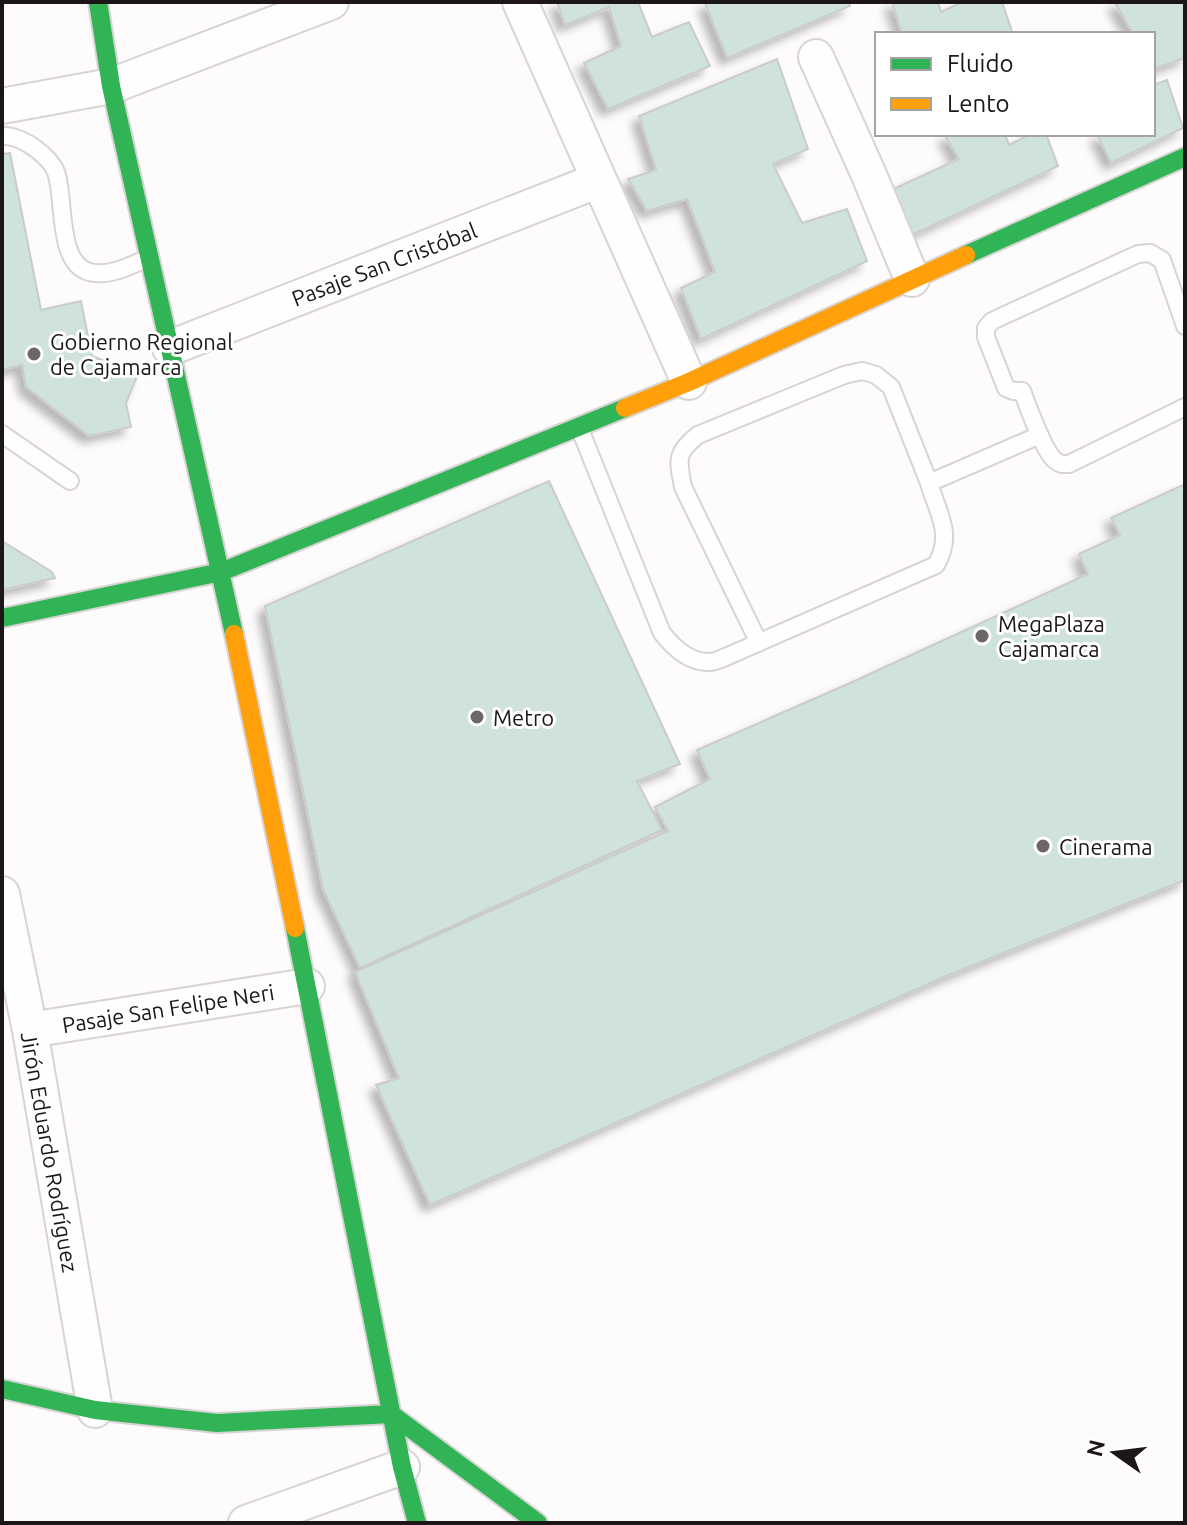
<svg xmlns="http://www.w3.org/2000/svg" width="1187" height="1525" font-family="Ubuntu,sans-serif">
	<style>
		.building { fill: #d0e2dc; stroke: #c9ccca; stroke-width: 2; filter: url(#shadow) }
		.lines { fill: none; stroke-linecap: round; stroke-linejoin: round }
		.lane-casing { stroke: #d8d4d4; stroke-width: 20 }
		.street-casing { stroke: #d8d4d4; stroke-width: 38 }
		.fast-casing { stroke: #d8d4d4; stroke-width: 22 }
		.slow-casing { stroke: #d8d4d4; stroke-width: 22 }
		.lane { stroke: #fffefe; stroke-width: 16 }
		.street { stroke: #fffefe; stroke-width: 34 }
		.fast { stroke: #30b455; stroke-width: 18 }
		.slow { stroke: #ff9f0a; stroke-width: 18 }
		.poi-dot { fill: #6b6667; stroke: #fff; stroke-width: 3 }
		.labels { text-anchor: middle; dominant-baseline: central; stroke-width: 6; stroke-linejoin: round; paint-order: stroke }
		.street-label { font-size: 22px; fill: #1c1617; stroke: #fff }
		.poi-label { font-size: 22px; fill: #1c1617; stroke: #fff; text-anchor: start }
	</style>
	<defs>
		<filter id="shadow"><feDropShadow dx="-7" dy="7" stdDeviation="4" flood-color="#0004"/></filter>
	</defs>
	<rect width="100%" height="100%" fill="#fdfbfb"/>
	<!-- building -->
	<path class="building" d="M557,2H638L652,37L689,22L710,66L608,109L584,63L621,46L609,7L565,25Z
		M707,2H849L850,6L727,58L705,3Z
		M892,2H938L941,12L962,2H1002L1013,34H902Z
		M1118,2H1185V58L1153,69V34H1133L1115,3Z
		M777,59L808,149L773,164L802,223L847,209L867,261L701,339L681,288L715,272L687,199L647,211L628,179L656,170L639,116Z
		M1167,80L1183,128L1111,163L1097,134H1153V85Z
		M952,134H1005L1009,145L1031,134H1046L1058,166L910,236L889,191L959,159L945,136Z
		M10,153L41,310L81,301L92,356L138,374L126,403L131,427L89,436L26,387L22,365L2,370V154Z
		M549,481L680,764L637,781L662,830L360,968L323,889L265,606Z
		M1185,484V880L944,977L430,1205L376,1085L399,1078L355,972L668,831L655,807L710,779L697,750L848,684L1088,574L1079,554L1120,535L1111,518Z
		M2,541L52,572L55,578L2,590Z"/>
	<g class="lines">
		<!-- lane casing -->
		<g class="lane-casing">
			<path id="lane" d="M2,136C13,135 27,142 36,149C44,155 52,162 56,172C66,199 55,270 95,273C113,275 132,265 148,258
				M1185,326L1162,260L1150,253L1138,254L992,321L986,328V337L1006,388L1013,391H1022C1028,406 1044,453 1056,461C1062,465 1062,464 1069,464L1185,407
				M579,427L662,633C673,647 689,663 710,662C715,662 723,658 728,656L936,565C954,534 938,514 929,483L1040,435
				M2,434L70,481
				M759,643L683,487C678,460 675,453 698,435L844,375L862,371L876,375L891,387L929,483"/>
		</g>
		<!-- street casing -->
		<g class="street-casing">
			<path id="street" d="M520,2L689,382
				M816,57L869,175L912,279
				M2,106L111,86L331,2
				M170,348L599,180
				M2,894L30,1030L95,1410
				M30,1030L307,986
				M246,1523L402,1467"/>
		</g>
		<!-- fast casing -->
		<g class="fast-casing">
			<path id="fast" d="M98,2L111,86L234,634
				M966,255L1185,157
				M2,618L221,572L625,408
				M295,928L402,1467L417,1523
				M2,1389L95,1410L217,1423L391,1414
				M391,1414L538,1523"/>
		</g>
		<!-- slow casing -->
		<g class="slow-casing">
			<path id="slow" d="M625,408L689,382L966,255
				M234,634L295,928"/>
		</g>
		<!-- lane -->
		<use href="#lane" class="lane"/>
		<!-- street -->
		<use href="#street" class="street"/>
		<!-- fast -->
		<use href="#fast" class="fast"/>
		<!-- slow -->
		<use href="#slow" class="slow"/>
	</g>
	<!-- markers -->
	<g class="poi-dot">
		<circle cx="34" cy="354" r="8"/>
		<circle cx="982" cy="636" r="8"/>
		<circle cx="477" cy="717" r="8"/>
		<circle cx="1043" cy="846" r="8"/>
	</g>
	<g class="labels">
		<!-- street labels -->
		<g class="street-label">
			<text transform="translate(384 264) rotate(-21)">Pasaje San Cristóbal</text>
			<text transform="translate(168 1008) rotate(-9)">Pasaje San Felipe Neri</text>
			<text transform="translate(50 1152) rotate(80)">Jirón Eduardo Rodríguez</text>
		</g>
		<!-- poi labels -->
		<g class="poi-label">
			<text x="50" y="341">Gobierno Regional<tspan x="50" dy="25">de Cajamarca</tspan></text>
			<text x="998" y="623">MegaPlaza<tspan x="998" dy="25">Cajamarca</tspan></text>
			<text x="493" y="717">Metro</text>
			<text x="1059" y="846">Cinerama</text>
		</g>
	</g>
	<!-- border -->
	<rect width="1187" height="1525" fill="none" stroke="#1c1617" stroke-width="8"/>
	<!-- legend -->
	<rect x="875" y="32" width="280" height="104" fill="#ffffff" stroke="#a4a2a2" stroke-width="2"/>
	<rect x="891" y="58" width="40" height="12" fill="#30b455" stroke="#a4a2a2" stroke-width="2"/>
	<text x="947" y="72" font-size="24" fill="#1c1617">Fluido</text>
	<rect x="891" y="98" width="40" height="12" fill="#ff9f0a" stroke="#a4a2a2" stroke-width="2"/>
	<text x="947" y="112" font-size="24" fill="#1c1617">Lento</text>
	<!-- north arrow -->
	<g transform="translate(1115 1453) rotate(284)" stroke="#ffffff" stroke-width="6" paint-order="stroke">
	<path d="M0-6L14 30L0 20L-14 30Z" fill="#1c1617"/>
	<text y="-12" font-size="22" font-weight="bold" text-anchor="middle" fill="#1c1617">N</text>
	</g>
</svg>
